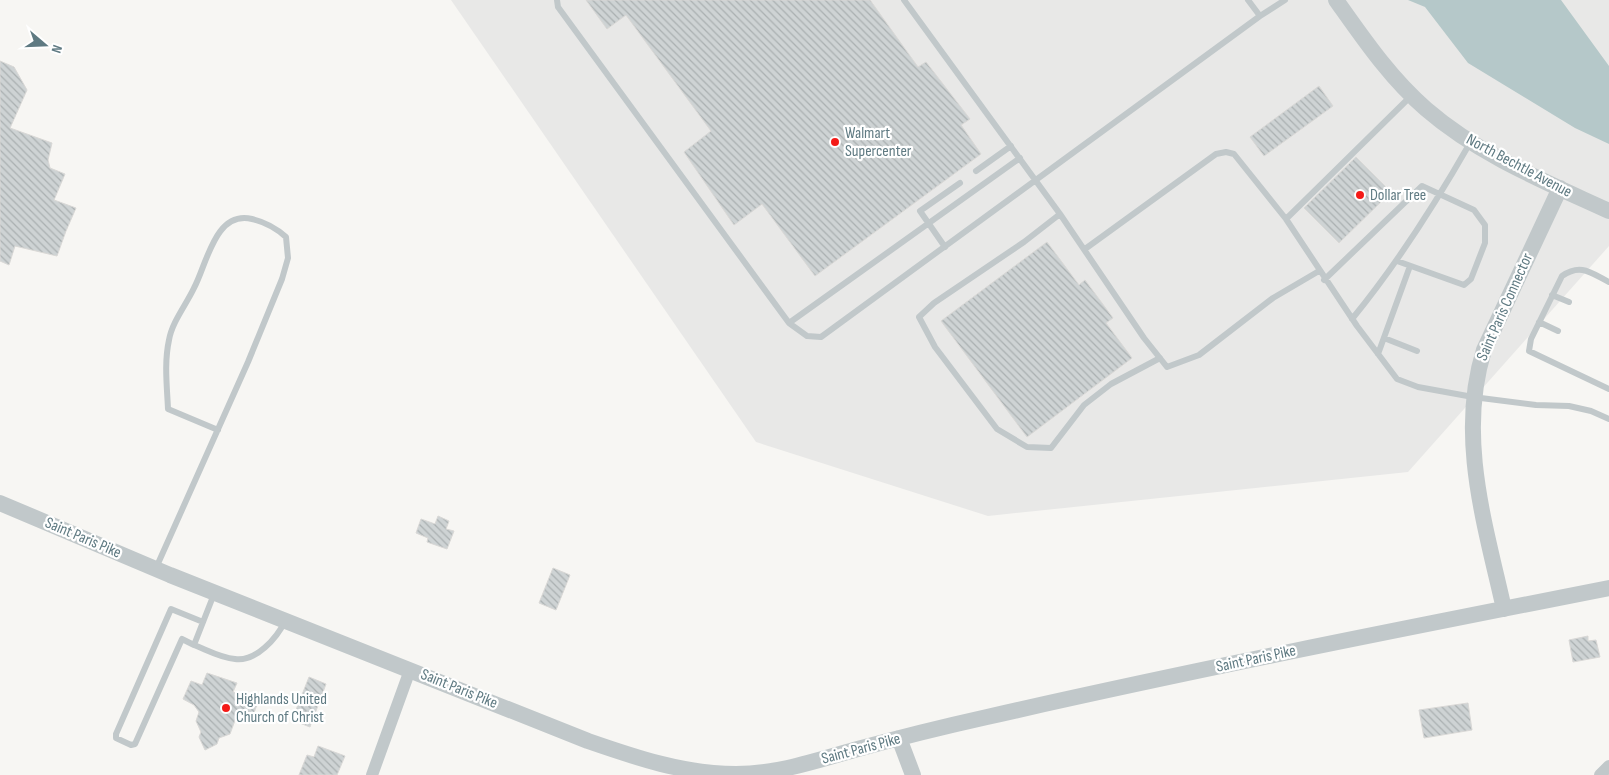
<svg xmlns="http://www.w3.org/2000/svg" width="1609" height="775" font-family="'Sofia Sans Condensed',sans-serif">
	<style>
		.built { fill: #e8e8e7 }
		.water { fill: #b5c8c9 }
		.building { fill: url(#building-back-hatch); stroke: #d9d8d6 }
		.lines { fill: none; stroke-linecap: round; stroke-linejoin: round }
		.service { stroke: #c1c8ca; stroke-width: 6 }
		.minor { stroke: #c1c8ca; stroke-width: 12 }
		.tertiary { stroke: #c1c8ca; stroke-width: 16 }
		.poi-dot { fill: #f41a17; stroke: #fff; stroke-width: 2 }
		.labels { text-anchor: middle; dominant-baseline: central; stroke-width: 4.5; stroke-linejoin: round; paint-order: stroke }
		.poi-label { font-size: 16px; fill: #5f7a82; stroke: #fff; text-anchor: start }
		.street-label { font-size: 16px; fill: #5f7a82; stroke: #fff }
	</style>
	<defs>
		<pattern id="building-back-hatch" width="6" height="6" patternUnits="userSpaceOnUse" patternTransform="scale(1.25)"><rect width="6" height="6" fill="#ced3d4"/><path d="M-1 5l2 2M0 0l6 6M5-1l2 2" fill="none" stroke="#aab0b1"/></pattern>
	</defs>
	<rect width="100%" height="100%" fill="#f7f6f3"/>
	<!-- built -->
	<path class="built" d="M451,0H1609V246L1408,472L988,516L756,442Z"/>
	<!-- water -->
	<path class="water" d="M1408,0H1561L1609,66V144L1575,128L1468,63L1425,7Z"/>
	<!-- building -->
	<path class="building" d="M586,0H870L918,67L926,62L970,119L961,125L981,154L815,276L762,204L734,225L684,152L711,131L626,15L607,29Z
		M0,61L14,67L27,90L10,128L52,143L48,160L50,168L65,174L54,200L76,208L66,231L57,256L15,246L9,265L0,261Z
		M1319,86L1333,106L1264,156L1250,137Z
		M1356,157L1391,192L1339,243L1304,208Z
		M1047,242L1079,285L1085,280L1113,318L1106,323L1132,358L1027,437L941,321Z
		M438,516L449,521L446,529L454,531L447,549L427,542L428,538L416,533L421,519L435,524Z
		M553,568L570,575L556,610L539,603Z
		M1588,636V641L1596,640L1600,657L1573,662L1569,640Z
		M207,673L237,683L233,692L258,702L251,721L237,715L230,734L219,738L217,744L205,750L199,737L201,732L196,721L199,712L194,705L183,699L191,681L202,685Z
		M309,677L326,684L310,727L292,720Z
		M1468,703L1472,730L1424,738L1419,710Z
		M318,746L345,756L337,775H299L307,755L314,757Z"/>
	<g class="lines">
		<!-- service -->
		<path class="service" d="M557,0L558,7L789,323L807,336L821,337L1260,16L1285,0
			M904,0L1060,214L1144,338L1167,367L1199,355L1273,298L1319,271
			M1248,0L1260,16
			M1411,96L1286,219L1357,326L1397,379L1418,387L1473,397L1536,405L1569,406L1591,411L1609,419
			M976,171L1011,146
			M1060,214L1024,242L934,303L919,317L935,347L997,429L1027,447L1051,448L1084,405L1111,384L1160,358
			M945,247L920,211L960,183
			M1085,249L1216,154L1226,152L1234,154L1286,219
			M1324,280L1422,186L1474,210L1485,225V243L1471,279L1464,285L1397,261
			M1609,282C1591,273 1581,263 1562,276L1531,339L1529,351L1609,389
			M1552,295L1569,302
			M1352,319C1398,263 1434,206 1470,143
			M1539,322L1558,331
			M789,323L1020,158
			M1384,338L1417,351
			M1378,354L1410,266
			M156,568L248,362L282,279L288,258L286,237C276,228 265,222 252,219C215,210 207,264 194,288C186,305 172,322 169,340C164,363 167,386 168,409L218,430
			M214,594L194,645C207,650 221,658 235,659C256,662 277,638 285,621
			M194,645L182,639L135,744L131,745L116,738V734L171,609L203,622"/>
		<!-- minor -->
		<path class="minor" d="M372,775L410,670
			M1600,775L1609,766"/>
		<!-- tertiary -->
		<path class="tertiary" d="M1336,0C1363,38 1390,78 1426,109C1479,155 1546,182 1609,211
			M0,503L170,575L588,741C637,758 684,774 736,774C777,774 815,761 854,750C898,738 942,727 987,717C1193,670 1401,629 1609,588
			M1504,609C1485,524 1457,436 1484,350L1560,188
			M899,738L913,775"/>
	</g>
	<!-- markers -->
	<g class="poi-dot">
		<circle cx="835" cy="142" r="5"/>
		<circle cx="1360" cy="195" r="5"/>
		<circle cx="226" cy="708" r="5"/>
	</g>
	<g class="labels">
		<!-- poi labels -->
		<g class="poi-label">
			<text x="845" y="133">Walmart<tspan x="845" dy="18">Supercenter</tspan></text>
			<text x="1370" y="195">Dollar Tree</text>
			<text x="236" y="699">Highlands United<tspan x="236" dy="18">Church of Christ</tspan></text>
		</g>
		<!-- street labels -->
		<g class="street-label">
			<text transform="translate(1519 166) rotate(28)">North Bechtle Avenue</text>
			<text transform="translate(1505 307) rotate(-66)">Saint Paris Connector</text>
			<text transform="translate(83 538) rotate(23)">Saint Paris Pike</text>
			<text transform="translate(1256 659) rotate(-12)">Saint Paris Pike</text>
			<text transform="translate(459 689) rotate(22)">Saint Paris Pike</text>
			<text transform="translate(861 749) rotate(-15)">Saint Paris Pike</text>
		</g>
	</g>
	<!-- north arrow -->
	<g transform="translate(45 45) rotate(109)" stroke="#ffffff" stroke-width="4" paint-order="stroke">
	<path d="M0-4L9 19L0 12L-9 19Z" fill="#5f7a82"/>
	<text y="-8" font-size="14" font-weight="bold" text-anchor="middle" fill="#5f7a82">N</text>
	</g>
</svg>
